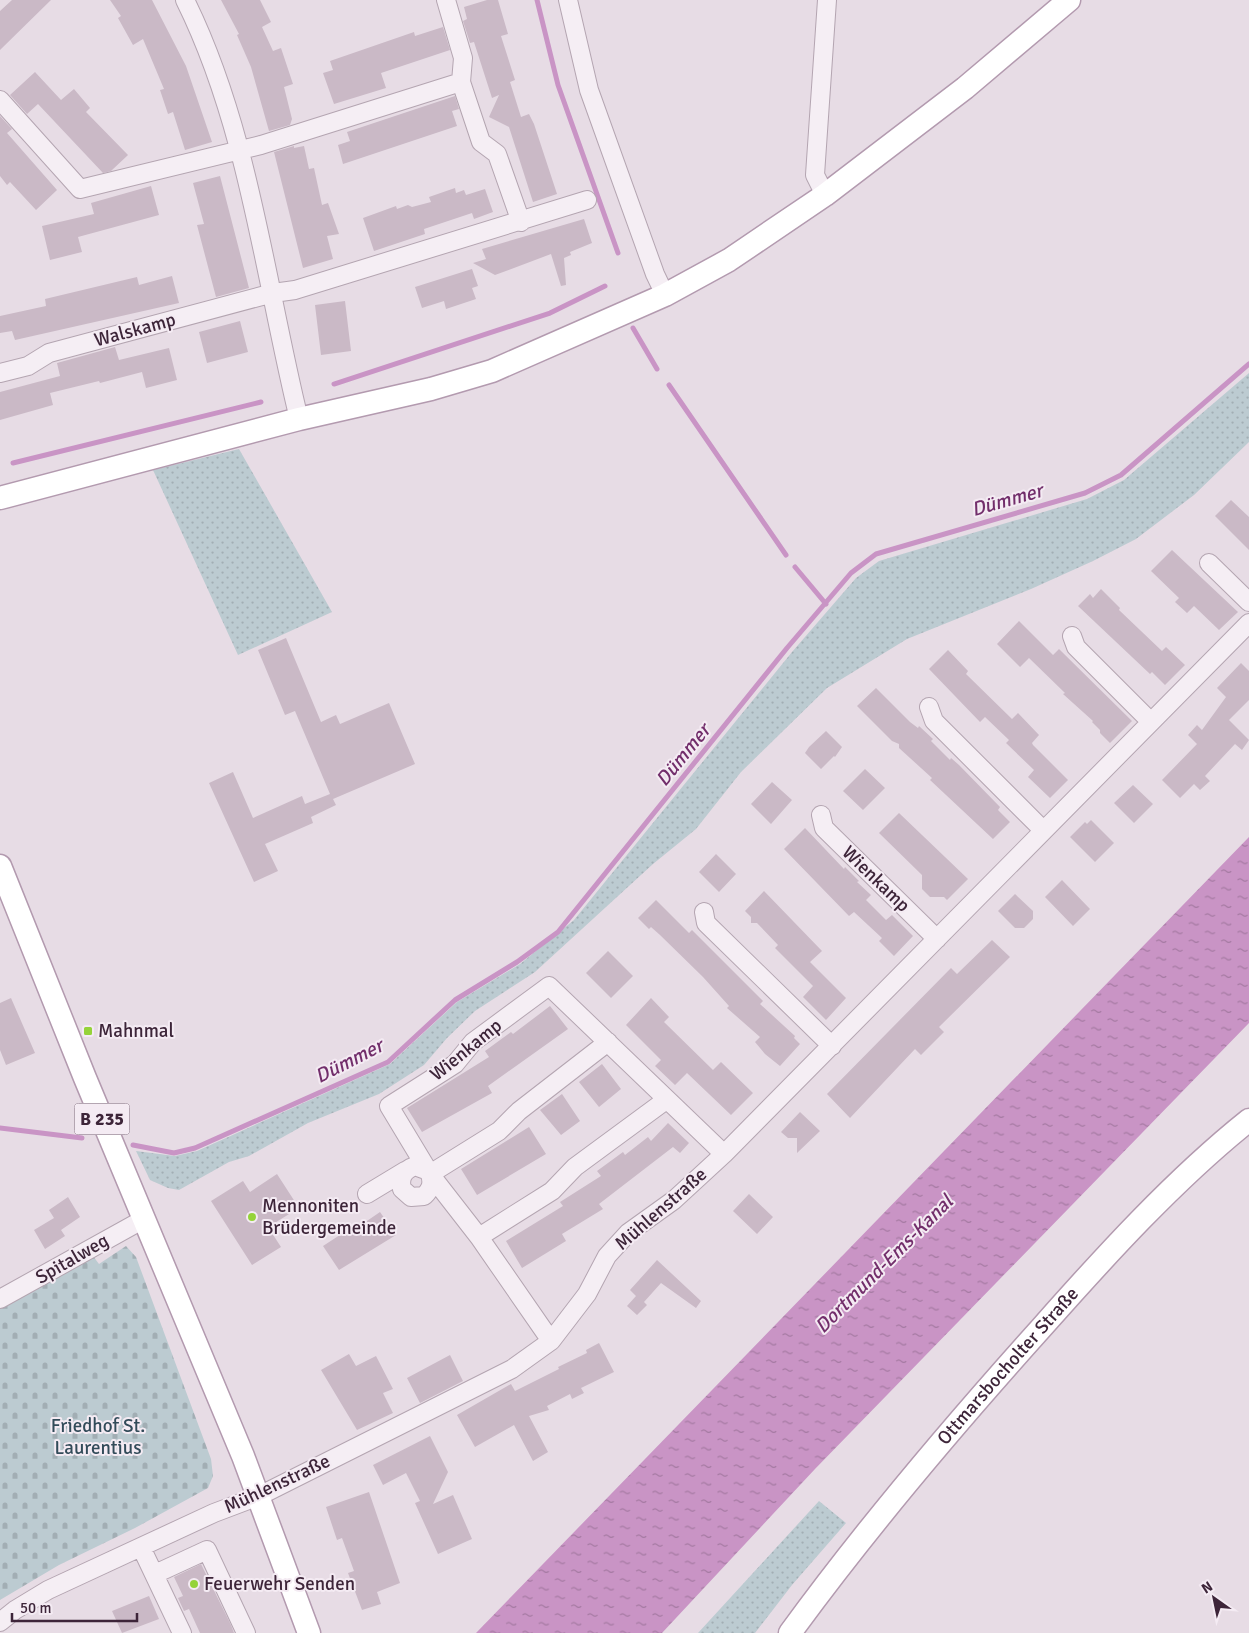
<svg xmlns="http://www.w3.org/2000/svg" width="1249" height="1633" font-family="Signika,sans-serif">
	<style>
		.green { fill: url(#green-dots) }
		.cemetery { fill: url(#cemetery-stones) }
		.water { fill: url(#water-ripples) }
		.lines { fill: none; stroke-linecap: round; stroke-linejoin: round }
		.stream { stroke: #c994c5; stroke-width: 5 }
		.building { fill: #cab9c6 }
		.minor-casing { stroke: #b4a5b1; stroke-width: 20 }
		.major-casing { stroke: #b39aaf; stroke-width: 25 }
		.minor { stroke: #f5eef4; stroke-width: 18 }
		.major { stroke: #fff; stroke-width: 22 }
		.poi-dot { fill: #95d339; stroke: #f4ebf3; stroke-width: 2 }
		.labels { text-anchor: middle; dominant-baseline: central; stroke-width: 4; stroke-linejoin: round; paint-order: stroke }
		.shield { fill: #f4ebf3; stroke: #746071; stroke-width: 1 }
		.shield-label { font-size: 18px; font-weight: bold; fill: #3d2539 }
		.street-label { font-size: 19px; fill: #3d2539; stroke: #f4ebf3 }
		.poi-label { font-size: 19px; fill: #3d2539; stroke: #f4ebf3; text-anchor: start }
		.park-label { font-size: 19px; fill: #324b59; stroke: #f4ebf3 }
		.water-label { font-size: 20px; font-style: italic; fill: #722e6b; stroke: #f4ebf3 }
	</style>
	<defs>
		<pattern id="green-dots" width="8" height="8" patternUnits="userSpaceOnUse" patternTransform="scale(1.25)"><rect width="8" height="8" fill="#bccbd1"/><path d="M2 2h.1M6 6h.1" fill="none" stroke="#a2aeb4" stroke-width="1.8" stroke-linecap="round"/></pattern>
		<pattern id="cemetery-stones" width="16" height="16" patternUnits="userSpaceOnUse" patternTransform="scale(1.25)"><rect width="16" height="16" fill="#bccbd1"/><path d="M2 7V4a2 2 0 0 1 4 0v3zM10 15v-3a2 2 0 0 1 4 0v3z" fill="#a2aeb4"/></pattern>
		<pattern id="water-ripples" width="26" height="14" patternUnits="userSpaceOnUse" patternTransform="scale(1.25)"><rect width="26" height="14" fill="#c994c5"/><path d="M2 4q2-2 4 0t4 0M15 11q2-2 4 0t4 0" fill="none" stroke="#a479a1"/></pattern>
	</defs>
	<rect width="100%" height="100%" fill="#e7dce5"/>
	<!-- green -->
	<path class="green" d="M1249,373V442L1194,495L1136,539L1093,561L1031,589L907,639L827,688L741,772L696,829L653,864L535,972L475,1011L447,1038L424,1065L379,1094L308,1123L249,1156L229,1162L179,1190L168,1188L150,1180L136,1151L175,1156L197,1151L390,1064L457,1002L520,964L574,920L792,652L856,578L879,561L1087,499L1124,480Z
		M239,449L332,612L238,655L153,470Z
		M819,1501L846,1523L792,1585L755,1633H698Z"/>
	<!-- cemetery -->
	<path class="cemetery" d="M126,1246L136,1257L211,1459L213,1476L208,1488L135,1528L59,1565L0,1600V1308L93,1256L99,1264Z"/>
	<!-- water -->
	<path class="water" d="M1249,837V1023L815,1469L662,1633H476Z"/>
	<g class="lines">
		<!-- stream -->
		<path class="stream" d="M537,0L558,85L618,253
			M633,328L657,369
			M334,384L550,313L605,286
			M669,385L786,555
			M13,463L261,402
			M795,567L826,604
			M0,1128L82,1138
			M133,1145L174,1153L195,1148L388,1062L455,1000L517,962L558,932L787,648L851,573L876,554L1085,493L1121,475L1249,364"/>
	</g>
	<!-- building -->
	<path class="building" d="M12,0H51L0,50V11Z
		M110,0H152L186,66L212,142L185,150L173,112L168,114L160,90L164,89L143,39L133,45L118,18L121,16Z
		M221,0H260L271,22L262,27L273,51L281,48L293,84L284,87L292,119L290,125L269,131L251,67L237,35L239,34Z
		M487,0H498L508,34L501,36L515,80L510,82L521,117L529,114L534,124L557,194L533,202L509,127L489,117L499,95L492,98L474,42L470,43L463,21L467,19L464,7Z
		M443,27L450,50L381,73L386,88L334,104L323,73L333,70L330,61L414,32L415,36Z
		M35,72L61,100L74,89L90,108L86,112L128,155L111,171L103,173L38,104L27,114L10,95Z
		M455,96L459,109L452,111L457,126L343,164L338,145L350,141L347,132Z
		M0,116L12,129L7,133L57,190L36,210L10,182L7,185L0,176Z
		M294,146V148L304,146L309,169L314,168L322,205L328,203L339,234L327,236L333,259L303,268L274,152Z
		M220,176L249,288L216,297L197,225L204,224L193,183Z
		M151,186L159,215L78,237L82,252L50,260L42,226L94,214L91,203Z
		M455,188L456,193L464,190L466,195L485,189L493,212L474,219L472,213L424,229L425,234L374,251L363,218L396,206L397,209L408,205L412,207L431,202L429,197Z
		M584,219L592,243L570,252L571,255L564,258L566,285L561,286L551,254L495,275L473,263L486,259L482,249Z
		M472,269L478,286L472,288L476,299L446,309L444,301L422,308L415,287Z
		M172,276L179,303L15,340L12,331L0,333V316L46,306L45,299L137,277L139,285Z
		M345,301L351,351L321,355L315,305Z
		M240,321L248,352L207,363L199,332Z
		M115,347L119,360L169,348L177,380L146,388L142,372L100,383L99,381L50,393L53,405L0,420V392L60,376L57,363Z
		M1231,500L1249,517V550L1215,516Z
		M1172,550L1238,612L1219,630L1194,606L1187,613L1175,602L1179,598L1151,571Z
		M1101,589L1120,608L1119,610L1162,651L1166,647L1185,665L1165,685L1152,672L1150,674L1078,606L1090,594L1093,598Z
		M1019,621L1053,655L1059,649L1132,721L1110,743L1100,733V730L1092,722L1093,721L1063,694L1065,693L1029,658L1020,667L997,644Z
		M286,638L321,722L336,715L340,724L389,703L415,764L333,799L336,805L311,817L313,823L265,844L278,871L254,882L209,783L233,772L253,818L302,796L305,804L330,794L295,711L285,715L258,650Z
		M948,650L968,671L966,674L1012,719L1018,713L1039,735L1032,743L1033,745L1068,780L1050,798L1028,777L1034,770L1006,743L1009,740L985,717L980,722L929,669Z
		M1241,663L1249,671V700L1229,720L1249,740L1242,750L1235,744L1205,776L1210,781L1200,790L1194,784L1180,798L1162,780L1197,744L1188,735L1197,725L1202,730L1226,697L1217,688Z
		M876,688L910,722L918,728L919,726L933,739L931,741L950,760L951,758L959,765L1000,807L998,810L1010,822L993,839L930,780L932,778L899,748V744L892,741L857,706Z
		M826,731L842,747L835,757L834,756L821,769L805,753L809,747Z
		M865,769L885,788L863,810L843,791Z
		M772,782L792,800L771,824L751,804Z
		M1133,785L1153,804L1134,823L1114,803Z
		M899,813L968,879L947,900L944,897H930L922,889V875L879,833Z
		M1091,820L1114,843L1095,862L1070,837L1085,822L1087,824Z
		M805,828L844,869L845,867L859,881L857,882L871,895L866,900L886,920L892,915L913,936L894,956L879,941L882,938L854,912L849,916L784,849Z
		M716,854L736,874L719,892L699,872Z
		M1062,880L1090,909L1073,926L1045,897Z
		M764,891L822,951L810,962L846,998L826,1020L803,997L813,986L775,948L778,945L757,923H751V917L745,911Z
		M1015,894L1033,911V919L1024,928H1015L998,911Z
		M656,900L689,933L692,930L763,1001L760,1004L795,1036L794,1038L800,1044L780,1066L765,1054L755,1042L760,1037L727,1008L729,1006L703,977L660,935L651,927L649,929L638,918Z
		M992,940L1010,957L939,1027L944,1032L921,1055L915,1049L850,1118L827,1094L951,968L957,974Z
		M608,951L633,976L611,998L586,973Z
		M11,998L35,1053L6,1065L0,1050V1003Z
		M651,998L669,1017L664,1022L713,1070L721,1062L753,1093L731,1115L687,1073L675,1085L655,1066L661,1060L626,1025Z
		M550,1006L568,1029L488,1086L492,1093L422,1132L407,1108L489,1057L485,1051L511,1032L513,1034Z
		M602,1064L621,1089L599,1107L579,1082Z
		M562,1094L580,1121L561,1135L540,1110Z
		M800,1112L820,1131L797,1153V1138H788L781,1132Z
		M668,1123L689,1143L680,1153L673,1147L599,1204L603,1209L562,1234L566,1241L522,1268L506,1241L563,1206L560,1202L601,1176L597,1171L623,1152L625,1155L648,1137L651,1141Z
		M529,1127L546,1154L477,1195L461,1169Z
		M277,1174L299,1208L268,1227L281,1247L252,1265L211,1201L243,1181L250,1192Z
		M749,1194L773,1217L757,1234L733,1211Z
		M68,1197L80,1217L61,1230L65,1236L45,1249L34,1230L54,1218L49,1210Z
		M380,1212L396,1235L339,1270L323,1246L343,1233L345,1236Z
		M657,1260L701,1301L696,1308L661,1283L644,1302L647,1305L637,1315L627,1306L636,1296L630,1290Z
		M599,1343L614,1372L581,1388L584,1393L572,1399L570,1394L547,1406L549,1410L529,1416L548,1452L533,1461L514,1425L475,1447L457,1415L511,1384L515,1391L559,1369L558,1367L587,1353L586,1350Z
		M349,1354L356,1366L376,1356L393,1389L383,1393L393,1413L357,1430L321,1370Z
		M450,1355L463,1381L420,1403L407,1378Z
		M430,1436L448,1472L433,1504L453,1495L472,1539L438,1554L415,1503L420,1501L406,1473L383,1485L373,1465Z
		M369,1492L400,1583L377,1592L381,1604L362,1610L348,1573L354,1571L342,1538L337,1540L326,1507Z
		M201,1564L231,1625L234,1633H200L189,1609L184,1611L178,1598L183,1596L174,1577Z
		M149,1596L159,1619L122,1633L112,1611Z"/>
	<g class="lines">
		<!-- minor casing -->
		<g class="minor-casing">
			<path id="minor" d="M185,0C249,129 265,281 299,419
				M446,0L463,58L461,82L481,142L497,154L521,222
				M568,0L589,90L655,274L665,295
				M0,100L80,189L261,145L461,82
				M825,195L815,175L827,0
				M0,373L28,366L49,353L273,293L295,290L587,200
				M1209,563L1249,602
				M1072,636L1076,647L1151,722
				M929,707L934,721L1043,830
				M821,815L824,828L937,939
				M704,912L706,923L832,1046
				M430,1174L499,1131L519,1111L608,1042
				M367,1194L405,1171
				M479,1237L552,1191L575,1167L666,1100
				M0,1299L144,1219
				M551,1341L479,1237L430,1174L426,1170L415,1166C404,1170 399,1177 402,1189L411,1197L424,1196C431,1189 433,1184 430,1174L389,1106L455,1064L473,1042L549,986L724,1154
				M141,1547L182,1633
				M155,1574L207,1550L246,1633
				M0,1622L15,1610L48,1590L214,1513L259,1496L512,1369L551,1341L587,1294L607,1256L628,1233L674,1200L724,1154L1249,623"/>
		</g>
		<!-- major casing -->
		<g class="major-casing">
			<g id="major">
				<path d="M0,498L299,419L431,389L492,371L665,295L729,260L825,195L965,88L1069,0"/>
				<path d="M0,866L85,1078L243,1456L309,1633"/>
				<path id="s1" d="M790,1633C868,1526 954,1425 1043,1326C1105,1256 1175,1179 1249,1120"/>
			</g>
		</g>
		<!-- minor -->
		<use href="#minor" class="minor"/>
		<!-- major -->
		<use href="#major" class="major"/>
	</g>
	<!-- markers -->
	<g class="poi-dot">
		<rect x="83" y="1026" width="10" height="10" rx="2.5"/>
		<circle cx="252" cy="1217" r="5"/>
		<circle cx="194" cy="1584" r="5"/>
	</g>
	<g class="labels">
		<!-- shield labels -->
		<rect class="shield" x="74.5" y="1103.5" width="55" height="31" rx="4"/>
		<g class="shield-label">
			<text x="102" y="1119">B 235</text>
		</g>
		<!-- street labels -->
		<g class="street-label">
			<text transform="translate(135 330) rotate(-15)">Walskamp</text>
			<text transform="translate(876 879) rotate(44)">Wienkamp</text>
			<text transform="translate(466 1050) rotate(-39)">Wienkamp</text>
			<text transform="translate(661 1209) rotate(-41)">Mühlenstraße</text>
			<text transform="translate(72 1259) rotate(-30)">Spitalweg</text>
			<text stroke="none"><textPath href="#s1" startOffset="345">Ottmarsbocholter Straße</textPath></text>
			<text transform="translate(277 1484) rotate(-25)">Mühlenstraße</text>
		</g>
		<!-- poi labels -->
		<g class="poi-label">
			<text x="98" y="1031">Mahnmal</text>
			<text x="262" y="1206">Mennoniten<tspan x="262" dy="22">Brüdergemeinde</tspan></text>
			<text x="204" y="1584">Feuerwehr Senden</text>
		</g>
		<!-- park labels -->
		<g class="park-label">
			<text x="98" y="1426">Friedhof St.<tspan x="98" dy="22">Laurentius</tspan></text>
		</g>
		<!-- water labels -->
		<g class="water-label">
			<text transform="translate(1007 500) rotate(-16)">Dümmer</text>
			<text transform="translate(683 755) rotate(-51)">Dümmer</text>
			<text transform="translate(349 1061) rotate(-27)">Dümmer</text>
			<text transform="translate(884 1264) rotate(-45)">Dortmund-Ems-Kanal</text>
		</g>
	</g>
	<!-- north arrow -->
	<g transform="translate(1214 1598) rotate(327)" stroke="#f4ebf3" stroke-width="4" paint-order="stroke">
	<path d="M0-4L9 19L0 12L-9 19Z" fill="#3d2539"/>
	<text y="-8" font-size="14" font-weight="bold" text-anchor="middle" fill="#3d2539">N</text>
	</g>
	<!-- scale -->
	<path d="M12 1613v8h125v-8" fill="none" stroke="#3d2539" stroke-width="2.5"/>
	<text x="20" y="1613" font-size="15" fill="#3d2539" stroke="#f4ebf3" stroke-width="4" paint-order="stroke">50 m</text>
</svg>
